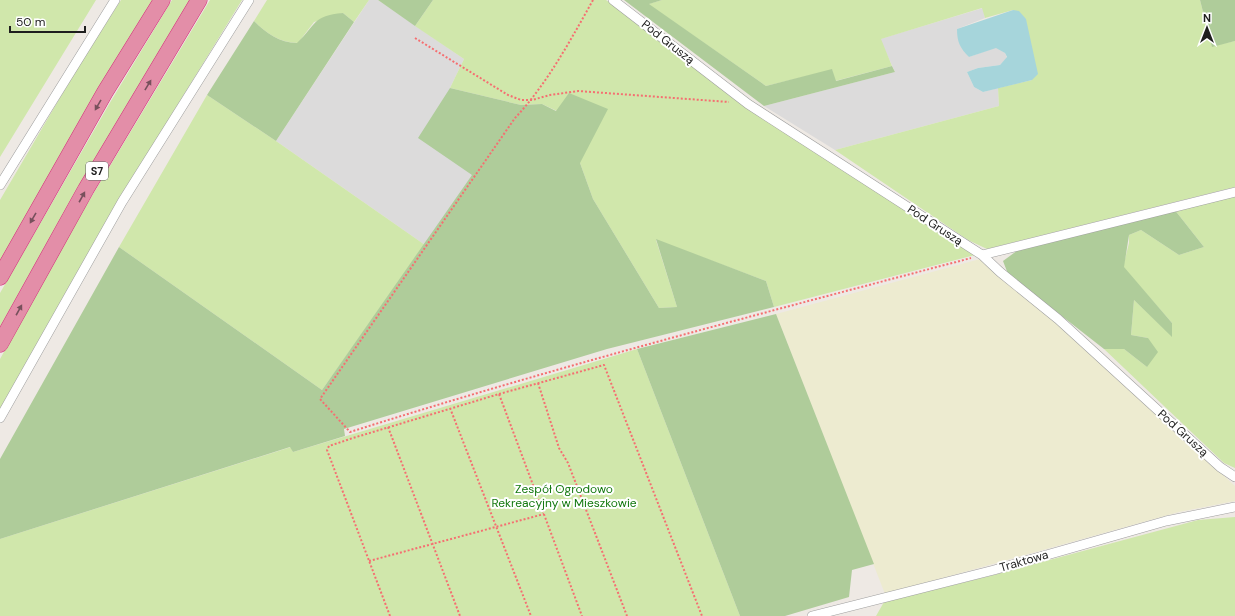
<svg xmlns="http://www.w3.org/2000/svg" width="1235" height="616" font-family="'DM Sans',sans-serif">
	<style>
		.residential { fill: #dcdbdb }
		.farmland { fill: #edebd0 }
		.grass { fill: #d0e7ab }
		.forest { fill: #afcc9a }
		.water { fill: #a6d5db }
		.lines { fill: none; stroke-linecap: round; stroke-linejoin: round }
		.street-casing { stroke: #9f9f9f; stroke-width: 10 }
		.highway-casing { stroke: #d32a79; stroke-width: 17 }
		.path { stroke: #f56f71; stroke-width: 2; stroke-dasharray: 2 2; stroke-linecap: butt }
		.street { stroke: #fff; stroke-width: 9 }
		.highway { stroke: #e38ea8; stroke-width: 16 }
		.oneway { fill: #77505c }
		.labels { text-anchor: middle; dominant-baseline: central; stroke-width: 4; stroke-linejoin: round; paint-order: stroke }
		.shield { fill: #fff; stroke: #626262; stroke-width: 1 }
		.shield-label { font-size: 11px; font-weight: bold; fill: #1e1e1e }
		.street-label { font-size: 12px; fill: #1e1e1e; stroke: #fff }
		.park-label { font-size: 12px; fill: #13780f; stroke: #fff }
	</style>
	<rect width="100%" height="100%" fill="#eee9e4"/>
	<!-- residential -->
	<path class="residential" d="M369,0H378L464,59L450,88L473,175L425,245L276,141Z
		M983,8L985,18L957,29L969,57L996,47L1005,53L1007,58L1000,65L978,68L967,72L974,87L983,92L998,88L999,106L835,150L764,106L895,72L880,39Z"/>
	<!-- farmland -->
	<path class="farmland" d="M980,259L1057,322L1235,486V501L1179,512L885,594L776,314Z"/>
	<!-- grass -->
	<path class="grass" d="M0,0H96L0,157Z
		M121,0H155L0,262V200L78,67Z
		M172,0H192L58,223L0,327V293L111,101Z
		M210,0H242L108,218L0,411V359L81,214Z
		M267,0H369L354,22L343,13L314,22L298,43C280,43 266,33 254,21Z
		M433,0H606L975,255L774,307L766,281L656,240L677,307L659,308L593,199L580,163L557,111L542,104L521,105L450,88L464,59L415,26Z
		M662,0H1200L1212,46L1235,41V187L987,249L968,240L835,150L999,106L998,88L1032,80L1013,10L985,18L982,8L881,39L892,66L835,81L832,70L766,86L648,4Z
		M207,95L276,141L425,245L322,390L119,247Z
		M1235,195V468L1224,463L1104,349H1124L1147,367L1148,338L1131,335L1134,300L1172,336V323L1123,267L1129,243V235L1141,230L1179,255L1204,247L1174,209Z
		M637,349L740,616H0V539L291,447L293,452Z
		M1235,517V616H876L884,602L990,576L1198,520Z"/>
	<!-- forest -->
	<path class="forest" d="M378,0H433L415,26Z
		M624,0H662L649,4L766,86L832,69L836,81L892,66L895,72L764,106Z
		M1200,0H1235V41L1212,47Z
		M343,13L354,22L276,141L207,95L254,21C266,33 280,43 297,43C317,24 312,16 343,13Z
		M450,88L521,105L542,104L556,111L569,93L608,109L580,163L593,199L659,308L677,307L656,239L766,281L774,307L607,349L344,429L345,436L293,452L290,447L0,539V459L119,247L322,390L472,175L418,138Z
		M1174,209L1204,247L1179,255L1141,230L1129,235L1124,267L1172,323V337L1134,300L1131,335L1148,338L1158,352L1147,367L1124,349H1104L1008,274L1003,261L1018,250Z
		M776,314L874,564L852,570L849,597L785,616H740L637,349Z"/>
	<!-- water -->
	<path class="water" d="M1013,10L1019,11L1026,19L1038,74L1032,80L983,92L974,87L967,72L978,68L1000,65L1007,57L1005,53L996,48L969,57C960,48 957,42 957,29Z"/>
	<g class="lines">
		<!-- street casing -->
		<g class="street-casing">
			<path id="street" d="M613,0L748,104L982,255L1000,272L1058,319L1220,467L1235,477
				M0,185L115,0
				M982,255L1235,192
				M0,418L122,202L249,0
				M812,616L994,570L1166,521L1235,507"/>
		</g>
		<!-- highway casing -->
		<g class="highway-casing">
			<path id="highway" d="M0,277L105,92L162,0
				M0,344L86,189L199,0"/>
		</g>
		<!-- path -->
		<path class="path" d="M593,0C570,41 547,84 515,118L320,399L350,432C555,367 763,313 971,258
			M415,38L508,95L521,100H532L550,95L578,91L729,102
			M538,383L559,448L568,463L627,616
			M499,394L604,365L702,616
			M450,408L531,616
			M388,427L460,616
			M369,561L544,514
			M390,616L327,450L329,446L353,438L499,394L582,616"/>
		<!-- street -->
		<use href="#street" class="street"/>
		<!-- highway -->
		<use href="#highway" class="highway"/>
	</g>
	<!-- one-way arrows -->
	<defs><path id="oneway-solid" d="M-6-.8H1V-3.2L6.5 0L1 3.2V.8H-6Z"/></defs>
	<g class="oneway">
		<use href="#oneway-solid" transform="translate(148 85) rotate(-59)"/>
		<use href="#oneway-solid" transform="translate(98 105) rotate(120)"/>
		<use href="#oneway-solid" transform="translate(82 197) rotate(-61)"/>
		<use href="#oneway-solid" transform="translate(33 218) rotate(120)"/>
		<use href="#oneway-solid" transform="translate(19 310) rotate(-61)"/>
	</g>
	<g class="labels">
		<!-- shield labels -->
		<rect class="shield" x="86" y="162" width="22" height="18" rx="3"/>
		<g class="shield-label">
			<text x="97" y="171">S7</text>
		</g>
		<!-- street labels -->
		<g class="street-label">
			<text transform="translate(668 42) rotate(38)">Pod Gruszą</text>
			<text transform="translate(935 225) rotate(33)">Pod Gruszą</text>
			<text transform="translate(1183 433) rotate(42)">Pod Gruszą</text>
			<text transform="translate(1024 561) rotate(-16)">Traktowa</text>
		</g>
		<!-- park labels -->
		<g class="park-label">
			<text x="564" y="489">Zespół Ogrodowo<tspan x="564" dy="14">Rekreacyjny w Mieszkowie</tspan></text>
		</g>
	</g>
	<!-- north arrow -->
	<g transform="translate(1207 28)" stroke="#ffffff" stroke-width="3" paint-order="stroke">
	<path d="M0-3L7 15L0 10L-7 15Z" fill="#1e1e1e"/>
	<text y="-6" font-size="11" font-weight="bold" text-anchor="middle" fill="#1e1e1e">N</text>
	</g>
	<!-- scale -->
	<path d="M10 26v6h75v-6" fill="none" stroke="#1e1e1e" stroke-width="2"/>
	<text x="16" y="26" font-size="12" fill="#1e1e1e" stroke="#ffffff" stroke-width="3" paint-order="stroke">50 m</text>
</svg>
